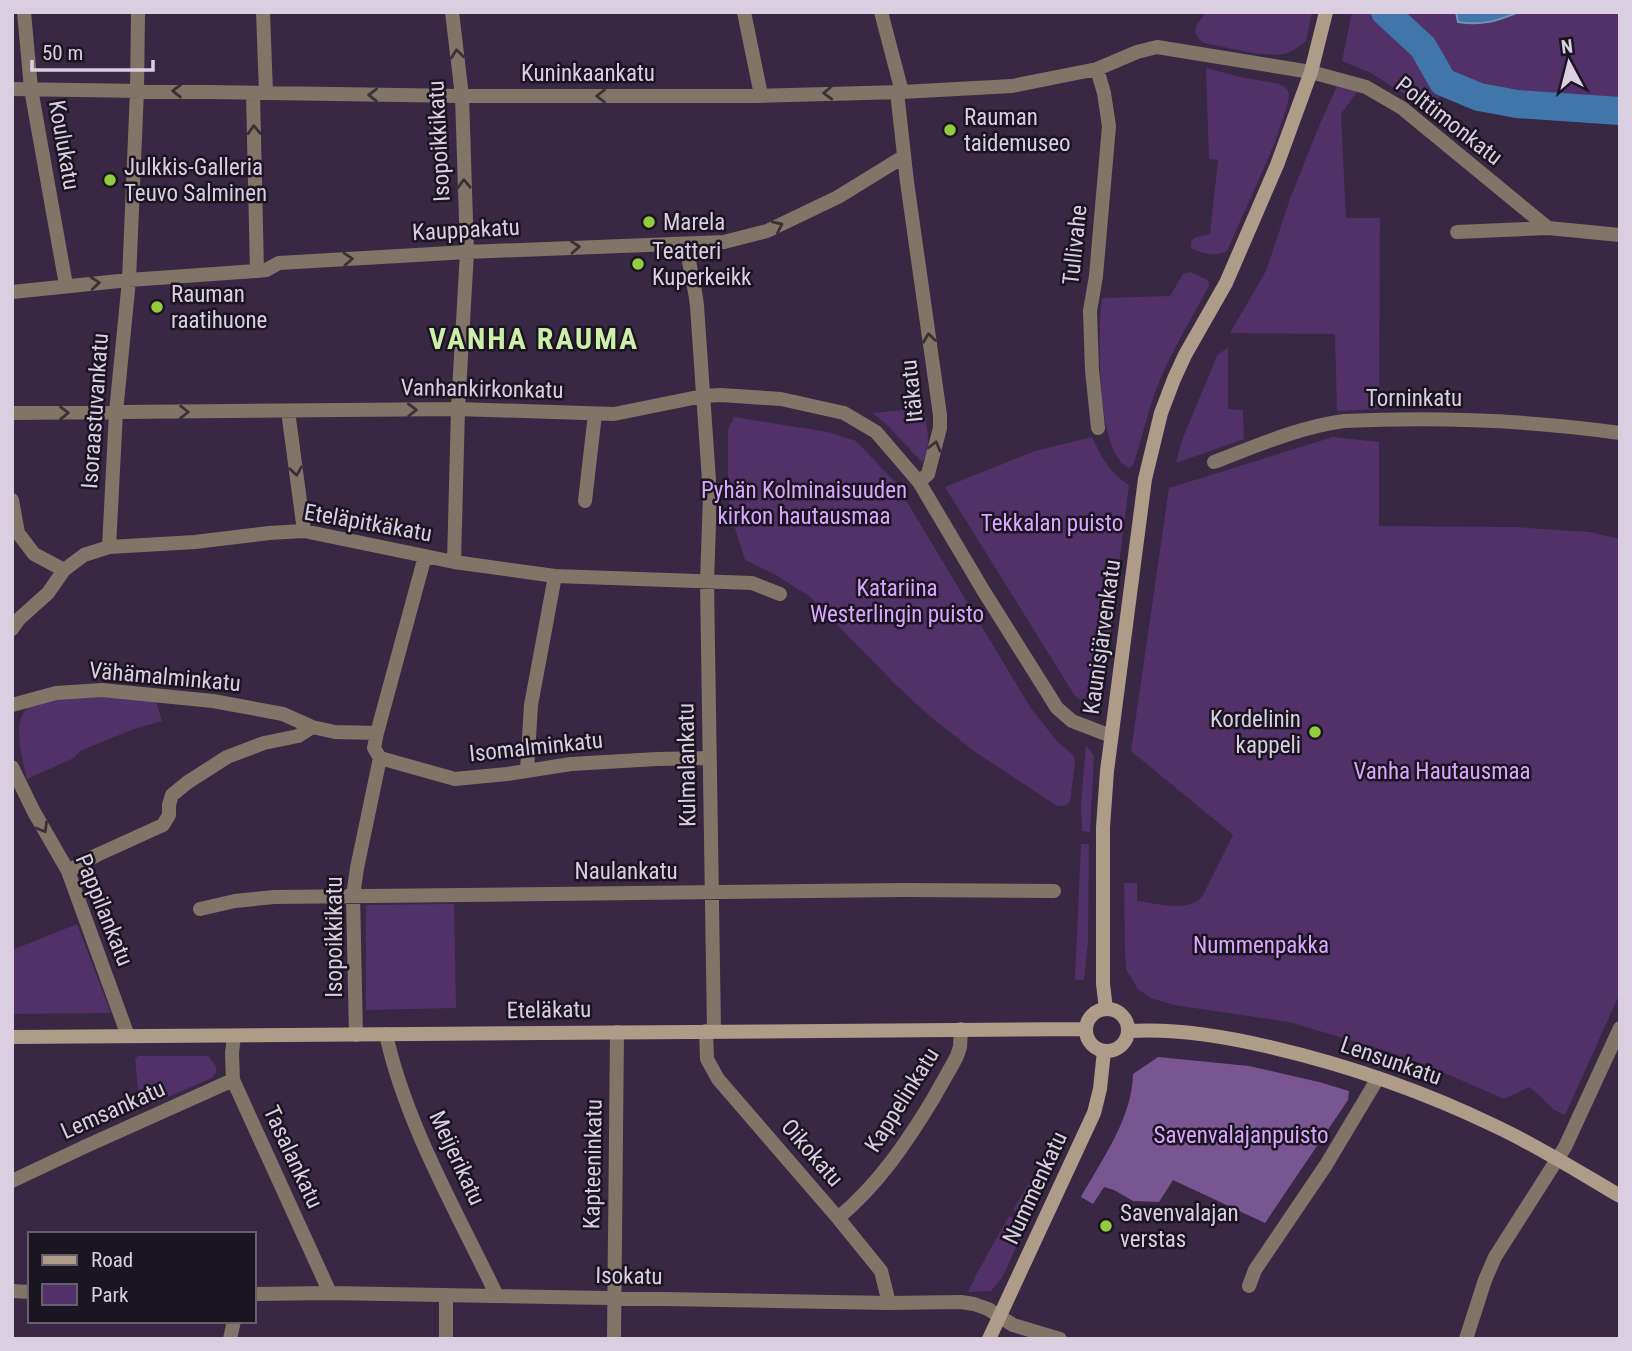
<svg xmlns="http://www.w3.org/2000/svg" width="1632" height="1351" font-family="'Roboto Condensed',sans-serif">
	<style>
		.green { fill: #513168 }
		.forest { fill: #795692 }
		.water { fill: #4076aa; stroke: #6e91ba; stroke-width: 2 }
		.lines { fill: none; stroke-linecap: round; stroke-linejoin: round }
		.river { stroke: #4076aa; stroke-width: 28 }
		.street { stroke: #817568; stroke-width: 14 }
		.secondary { stroke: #af9c88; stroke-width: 14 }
		.oneway { stroke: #3a3136 }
		.poi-dot { fill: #91cd3f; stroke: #1b1421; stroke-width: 2.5 }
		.labels { text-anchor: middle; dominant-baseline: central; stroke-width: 5; stroke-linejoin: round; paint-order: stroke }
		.street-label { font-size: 23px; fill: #d9cfe1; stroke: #1b1421 }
		.poi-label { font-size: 23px; fill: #d9cfe1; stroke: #1b1421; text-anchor: start }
		.park-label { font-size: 23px; fill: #d9a7ff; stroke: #1b1421 }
		.district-label { font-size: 30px; font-weight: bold; letter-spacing: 2px; fill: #cdf0a9; stroke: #1b1421 }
	</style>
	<rect width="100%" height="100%" fill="#382844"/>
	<!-- green -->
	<path class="green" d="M1206,12H1312L1306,41C1300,45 1295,50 1288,53C1267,59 1227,47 1205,43C1188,34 1197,24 1206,12Z
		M1352,12H1620V105L1551,101L1490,94L1450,73L1439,97L1428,109L1371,73L1342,61Z
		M1206,68L1241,77L1279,84L1285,87L1289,93L1288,103L1274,145L1227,251C1216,257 1202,254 1191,248V242L1194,238L1210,234L1218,160L1209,159Z
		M1337,86L1357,92L1341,114L1346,218H1380L1379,409L1337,411L1335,334L1230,333L1266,271L1290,199L1319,126Z
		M1190,272L1206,279L1209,282V286C1191,319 1171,352 1157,387C1147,413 1142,440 1133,465L1130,468C1095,457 1098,329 1102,298L1170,296L1183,274Z
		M1228,347V409L1243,410L1244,439L1176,463L1182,440L1217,356Z
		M924,408C926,425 933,448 922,462L886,424L873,413Z
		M734,417L828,432L856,441L895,482L1030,707L1056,740L1074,756L1075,762L1070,802L1065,806H1058L1048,800L974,751L933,719L897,686L809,596L774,574L745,560L732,519L728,496V429Z
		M1092,437C1101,456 1110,474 1129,485L1102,701L1098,705L1084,703L1075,696L945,487L1035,451Z
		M1333,437L1379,442V526L1514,527L1589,532L1620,539V993L1565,1115L1554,1110L1530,1087L1504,1099L1431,1067L1383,1050L1289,1022L1174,1005L1151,998L1138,989L1126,969L1125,954L1124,883H1137V901C1157,903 1187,913 1202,897L1233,835L1131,751L1169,488Z
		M66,695L155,698L162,721L134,729L80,751L74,758L27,779C23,762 13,728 24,712C31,702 54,698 66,695Z
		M1086,745L1094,756L1090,832L1082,831L1081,804Z
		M1081,844H1089L1088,942L1084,980H1075Z
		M454,904L456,1008L366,1010V905Z
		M77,924L111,1013L12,1014V950Z
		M138,1056H208L216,1066V1073L212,1078L140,1109L135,1059Z
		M1035,1174L1046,1183L1028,1219L1013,1210Z
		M1009,1216L1025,1228L1002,1278L991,1291L968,1292L977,1273Z"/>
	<!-- forest -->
	<path class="forest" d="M1158,1057L1249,1066L1319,1082L1349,1091L1348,1100L1265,1223L1173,1180L1159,1202L1133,1201L1114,1190L1104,1187L1093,1204L1081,1197C1102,1159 1132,1119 1133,1074Z"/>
	<!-- water -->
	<path class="water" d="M1456,12H1519C1496,21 1483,26 1458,22Z"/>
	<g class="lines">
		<!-- river -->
		<path class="river" d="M1385,12L1423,47L1443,82L1479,97L1517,104L1620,111"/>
		<!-- street -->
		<path class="street" d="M24,12L31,89L66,285
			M263,12L266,93
			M452,12L462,96L467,252L458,409L454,562
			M744,12L761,95
			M881,12L902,92
			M1097,69L1104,93L1109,126L1096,276L1090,311L1092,370L1098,428
			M12,89L462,96H756L902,92L1012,86L1097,69L1137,52L1157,47L1311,72L1366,87L1402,108L1548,228
			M897,92L907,182L940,415V428L928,474L919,482
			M253,93L257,271
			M1457,232L1548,228L1620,235
			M687,244C688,265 695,285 697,306L710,495L707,582L714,1031
			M12,292L129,280L257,271L266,270L279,263L467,252L724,242L767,231L838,197L903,157
			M288,411L304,531
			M12,413L458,409L614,414L703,396L721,395L781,399L844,413L876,432L919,482L983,590L1057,708L1072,721L1111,736
			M1214,462C1256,446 1299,427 1344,421C1436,417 1529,420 1620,433
			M12,500L18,533L34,554L64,570
			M585,501L595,414
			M109,547L116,412L129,280L137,90L138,12
			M425,556L377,733L374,748L380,758L455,779L507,774L571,764L657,759L709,758
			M12,629L19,619L48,593L64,570L84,555L109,547L195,542L269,533L304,531L454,562L555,576L752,583L780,594
			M12,705L56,693L102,690L213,701L283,714L312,727
			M12,767L34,812L68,871L128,1036
			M527,770L531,705L555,576
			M68,871L97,855L163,825L169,815V805L172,795L188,782L227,757L264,743L298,736L312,727L335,732L377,733
			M200,909L235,901L274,897L905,890L1054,891
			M706,1031L707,1059L718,1079L838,1218L881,1271L889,1303
			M386,1034C405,1123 458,1214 497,1296
			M356,1035L353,896L357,868L380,758
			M234,1036L232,1053L233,1080L330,1293
			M12,1181L84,1147L233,1080
			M838,1218C878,1185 907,1142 933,1099C941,1084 950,1070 957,1056L960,1047L961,1029
			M1249,1286L1255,1270L1326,1165L1378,1078
			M12,1291L30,1292
			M254,1294L330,1293L889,1303L961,1302L974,1304L988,1309L1013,1325L1060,1339
			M446,1295V1339
			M230,1339L234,1321
			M614,1339L617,1032
			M1466,1339L1485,1280L1495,1257L1565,1147L1620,1028"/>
		<!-- secondary -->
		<path class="secondary" d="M1086 1030a21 21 0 1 1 42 0a21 21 0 1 1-42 0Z
			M1106,1009L1103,984V827L1107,771L1145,479L1161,413L1174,379L1185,355L1226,283L1277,165L1311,72L1326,12
			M1128,1031C1175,1028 1224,1036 1270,1047C1347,1065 1423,1091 1495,1126C1538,1146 1579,1172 1620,1196
			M12,1037L1086,1029
			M989,1339L1094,1113L1100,1089L1104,1051"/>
	</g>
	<!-- one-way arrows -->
	<defs><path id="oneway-chevron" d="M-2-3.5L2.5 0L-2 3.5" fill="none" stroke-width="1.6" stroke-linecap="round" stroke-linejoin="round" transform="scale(1.75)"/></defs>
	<g class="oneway">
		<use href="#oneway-chevron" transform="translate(457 54) rotate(-96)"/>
		<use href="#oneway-chevron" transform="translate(177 91) rotate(-179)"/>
		<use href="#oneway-chevron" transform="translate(828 93) rotate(178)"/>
		<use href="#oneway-chevron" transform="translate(373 95) rotate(-179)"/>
		<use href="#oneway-chevron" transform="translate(601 96) rotate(180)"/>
		<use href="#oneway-chevron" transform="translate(254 130) rotate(-92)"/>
		<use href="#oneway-chevron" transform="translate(464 184) rotate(-92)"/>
		<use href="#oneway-chevron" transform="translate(778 226) rotate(-25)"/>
		<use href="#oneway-chevron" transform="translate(575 247) rotate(-3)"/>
		<use href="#oneway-chevron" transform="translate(348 259) rotate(-4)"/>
		<use href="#oneway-chevron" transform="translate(95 283) rotate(-5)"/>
		<use href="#oneway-chevron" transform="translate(929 338) rotate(-98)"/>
		<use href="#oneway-chevron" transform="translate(412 410) rotate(-1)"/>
		<use href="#oneway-chevron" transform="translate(184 412)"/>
		<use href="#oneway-chevron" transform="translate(64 413) rotate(-1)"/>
		<use href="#oneway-chevron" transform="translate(935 446) rotate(-75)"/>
		<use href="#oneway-chevron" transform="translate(296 471) rotate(82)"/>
		<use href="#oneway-chevron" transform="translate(43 828) rotate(60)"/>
	</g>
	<!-- markers -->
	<g class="poi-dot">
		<circle cx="950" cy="130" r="7"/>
		<circle cx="110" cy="180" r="7"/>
		<circle cx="649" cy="222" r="7"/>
		<circle cx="638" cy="264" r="7"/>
		<circle cx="157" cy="307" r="7"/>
		<circle cx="1315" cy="732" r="7"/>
		<circle cx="1106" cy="1226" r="7"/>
	</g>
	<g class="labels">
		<!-- street labels -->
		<g class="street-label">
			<text x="588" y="73">Kuninkaankatu</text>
			<text transform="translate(1449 121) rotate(38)">Polttimonkatu</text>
			<text transform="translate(439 141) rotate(-93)">Isopoikkikatu</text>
			<text transform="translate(64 145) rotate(80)">Koulukatu</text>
			<text transform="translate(466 230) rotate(-3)">Kauppakatu</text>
			<text transform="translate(1075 245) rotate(-84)">Tullivahe</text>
			<text transform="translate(482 389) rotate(1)">Vanhankirkonkatu</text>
			<text transform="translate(912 391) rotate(-96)">Itäkatu</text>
			<text x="1414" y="398">Torninkatu</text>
			<text transform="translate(95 411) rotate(-86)">Isoraastuvankatu</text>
			<text transform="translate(368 523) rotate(10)">Eteläpitkäkatu</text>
			<text transform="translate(1102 637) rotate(-82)">Kaunisjärvenkatu</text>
			<text transform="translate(165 677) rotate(5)">Vähämalminkatu</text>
			<text transform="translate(536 747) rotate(-6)">Isomalminkatu</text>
			<text transform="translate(687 765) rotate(-91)">Kulmalankatu</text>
			<text x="626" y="871">Naulankatu</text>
			<text transform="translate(104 910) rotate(68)">Pappilankatu</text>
			<text transform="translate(334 937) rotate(-90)">Isopoikkikatu</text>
			<text transform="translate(549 1010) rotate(-1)">Eteläkatu</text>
			<text transform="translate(1391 1061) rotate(19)">Lensunkatu</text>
			<text transform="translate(902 1100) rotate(-58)">Kappelinkatu</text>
			<text transform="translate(113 1110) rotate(-24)">Lemsankatu</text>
			<text transform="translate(812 1153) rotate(49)">Oikokatu</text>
			<text transform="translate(293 1157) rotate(65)">Tasalankatu</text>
			<text transform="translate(457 1158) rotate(65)">Meijerikatu</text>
			<text transform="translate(593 1164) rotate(-89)">Kapteeninkatu</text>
			<text transform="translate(1035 1188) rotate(-65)">Nummenkatu</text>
			<text transform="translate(629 1276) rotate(1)">Isokatu</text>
		</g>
		<!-- poi labels -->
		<g class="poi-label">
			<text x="964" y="117">Rauman<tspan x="964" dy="26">taidemuseo</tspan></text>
			<text x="124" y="167">Julkkis-Galleria<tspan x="124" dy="26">Teuvo Salminen</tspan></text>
			<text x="663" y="222">Marela</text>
			<text x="652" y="251">Teatteri<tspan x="652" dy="26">Kuperkeikk</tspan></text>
			<text x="171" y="294">Rauman<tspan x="171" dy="26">raatihuone</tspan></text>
			<text x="1301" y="719" text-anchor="end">Kordelinin<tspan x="1301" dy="26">kappeli</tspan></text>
			<text x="1120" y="1213">Savenvalajan<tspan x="1120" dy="26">verstas</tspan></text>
		</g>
		<!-- park labels -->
		<g class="park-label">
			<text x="804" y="490">Pyhän Kolminaisuuden<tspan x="804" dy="26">kirkon hautausmaa</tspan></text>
			<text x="1052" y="523">Tekkalan puisto</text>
			<text x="897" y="588">Katariina<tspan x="897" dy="26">Westerlingin puisto</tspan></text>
			<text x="1442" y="771">Vanha Hautausmaa</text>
			<text x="1261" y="945">Nummenpakka</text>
			<text x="1241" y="1135">Savenvalajanpuisto</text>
		</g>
		<!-- district labels -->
		<g class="district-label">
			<text x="534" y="338">VANHA RAUMA</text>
		</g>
	</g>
	<!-- border -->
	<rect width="1632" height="1351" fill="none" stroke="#d9cfe1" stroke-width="28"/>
	<!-- legend -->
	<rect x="28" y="1232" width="228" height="91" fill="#1b1421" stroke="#675f6e" stroke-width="2"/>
	<rect x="42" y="1255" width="35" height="10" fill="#af9c88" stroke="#675f6e" stroke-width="2"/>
	<text x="91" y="1267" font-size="21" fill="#d9cfe1">Road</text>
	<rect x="42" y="1284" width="35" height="21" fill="#513168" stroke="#675f6e" stroke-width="2"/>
	<text x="91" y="1302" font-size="21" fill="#d9cfe1">Park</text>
	<!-- north arrow -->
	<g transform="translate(1569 63) rotate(353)" stroke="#1b1421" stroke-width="5" paint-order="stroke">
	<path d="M0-5L12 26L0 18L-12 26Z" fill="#d9cfe1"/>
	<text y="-10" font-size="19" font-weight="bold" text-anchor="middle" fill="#d9cfe1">N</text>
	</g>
	<!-- scale -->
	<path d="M32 60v10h121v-10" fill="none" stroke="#d9cfe1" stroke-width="3.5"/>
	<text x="42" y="60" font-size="21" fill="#d9cfe1" stroke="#1b1421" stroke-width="5" paint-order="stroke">50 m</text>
</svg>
